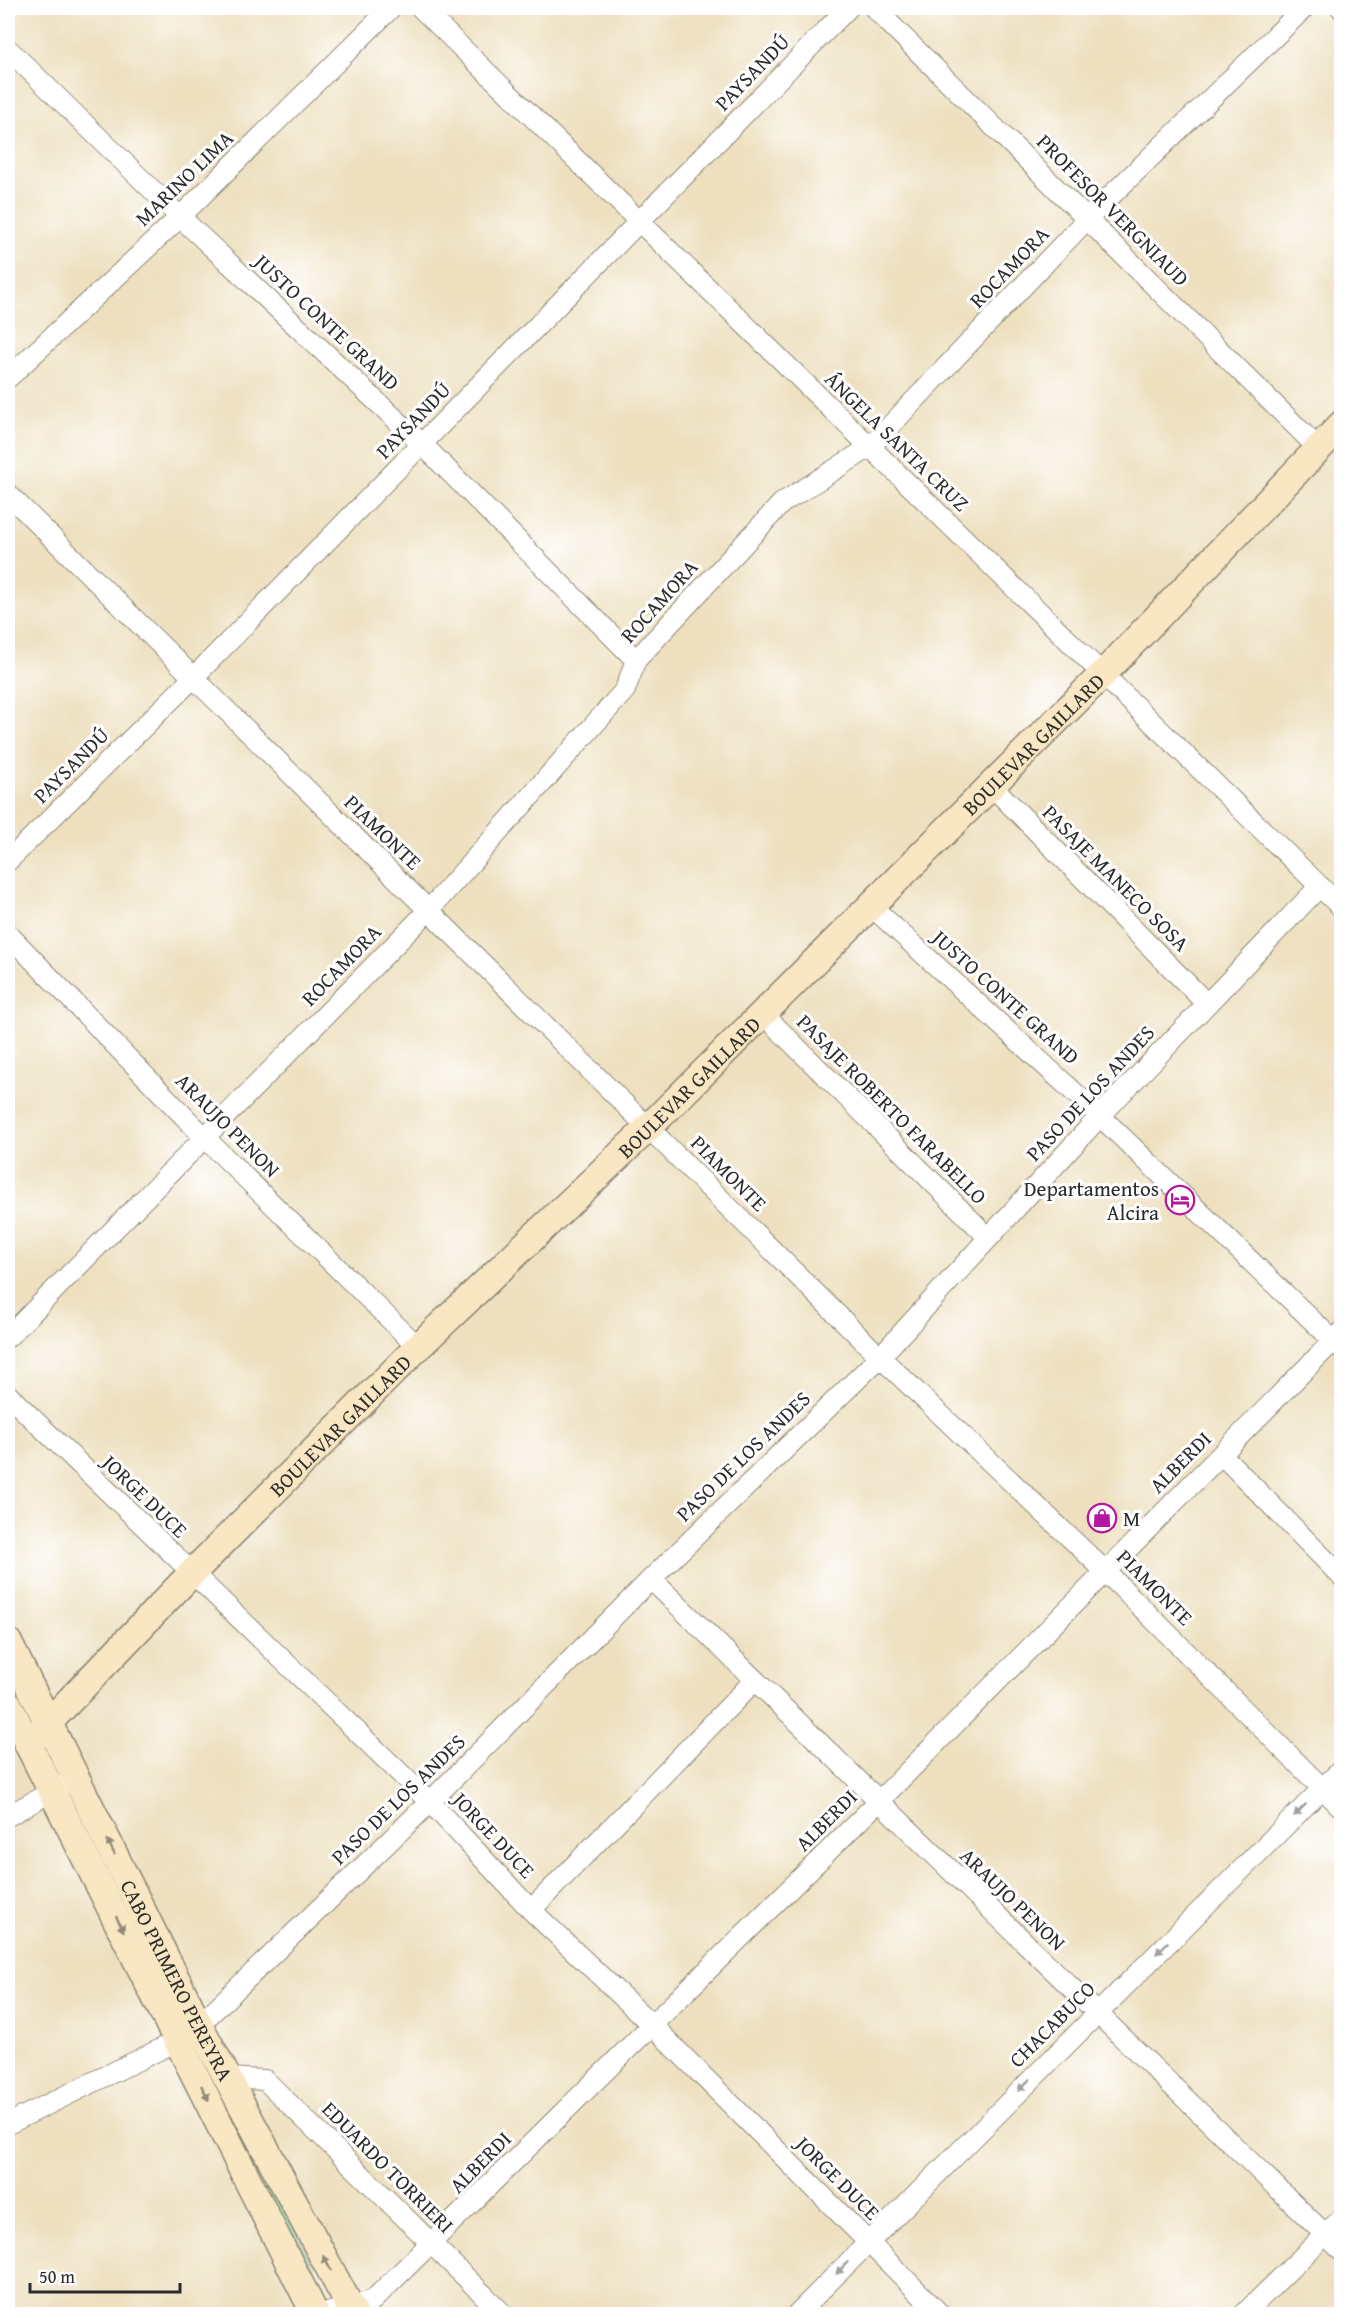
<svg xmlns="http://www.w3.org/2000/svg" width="1349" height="2322" font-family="'Gentium Book Plus',serif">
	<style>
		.green { fill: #85dfa5; stroke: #588568; stroke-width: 1.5 }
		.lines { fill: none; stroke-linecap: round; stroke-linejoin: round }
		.street-casing { stroke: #8c8675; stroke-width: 22 }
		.secondary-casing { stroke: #8c8675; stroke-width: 30 }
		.street { stroke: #fff; stroke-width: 20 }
		.secondary { stroke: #f9e7c3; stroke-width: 27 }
		.oneway { fill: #a0a0a0 }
		.oneway2 { fill: #928977 }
		.labels { text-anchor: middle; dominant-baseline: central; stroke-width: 6; stroke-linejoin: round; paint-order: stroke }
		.street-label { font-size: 21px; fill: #2b2b2b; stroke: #fff }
		.poi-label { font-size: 21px; fill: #2b2b2b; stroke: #fff; text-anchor: end }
	</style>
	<rect width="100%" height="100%" fill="#fff"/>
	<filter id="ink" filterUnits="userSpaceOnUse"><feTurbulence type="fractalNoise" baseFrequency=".0167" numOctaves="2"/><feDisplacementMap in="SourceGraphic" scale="12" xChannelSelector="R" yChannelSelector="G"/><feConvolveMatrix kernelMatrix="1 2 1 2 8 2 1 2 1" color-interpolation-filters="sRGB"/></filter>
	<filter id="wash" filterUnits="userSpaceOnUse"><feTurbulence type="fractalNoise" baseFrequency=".008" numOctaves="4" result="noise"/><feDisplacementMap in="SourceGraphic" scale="24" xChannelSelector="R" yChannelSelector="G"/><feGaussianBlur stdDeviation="1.35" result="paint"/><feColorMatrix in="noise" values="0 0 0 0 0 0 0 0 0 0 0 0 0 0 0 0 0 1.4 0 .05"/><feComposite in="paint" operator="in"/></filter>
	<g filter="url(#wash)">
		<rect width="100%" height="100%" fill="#eee0bf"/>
		<!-- green -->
		<path class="green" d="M205,2045L320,2282L312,2286L197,2049Z"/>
	</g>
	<g filter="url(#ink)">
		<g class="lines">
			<!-- street casing -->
			<g class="street-casing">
				<path id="street" d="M421,8L1342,908
					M874,8L1318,448
					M1341,8H1342
					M8,49L180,217L423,445L636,660
					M8,378L180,217L391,8
					M8,494L880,1357L1105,1571L1342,1808
					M992,786L1206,1003
					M8,861L192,679L848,8
					M871,906L1100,1116L1342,1349
					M8,934L205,1138L418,1347
					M762,1013L989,1238
					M8,1337L429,910L625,690L636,660L782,503L870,447L1088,218L1304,8
					M8,1395L430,1802L531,1910L652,2025L940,2314
					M1222,1455L1342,1577
					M651,1579L1342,2251
					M8,1816L63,1785
					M531,1910L755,1680
					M228,2078L265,2080L503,2314
					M8,2124L179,2040L199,2025L430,1802L651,1579L880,1357L1100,1116L1320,886
					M324,2314L372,2301L879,1801L1342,1332
					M797,2314L1342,1769
					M1244,2314L1342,2218"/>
			</g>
			<!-- secondary casing -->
			<g class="secondary-casing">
				<g id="secondary">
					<path id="s1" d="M8,1642L199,2025L354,2314"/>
					<path d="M8,1704L315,2314"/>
					<path id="s2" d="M28,1744L191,1574L418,1347L649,1127L1103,674L1342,424"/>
				</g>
			</g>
			<!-- street -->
			<use href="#street" class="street"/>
			<!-- secondary -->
			<use href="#secondary" class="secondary"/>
		</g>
		<!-- one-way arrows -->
		<defs><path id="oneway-solid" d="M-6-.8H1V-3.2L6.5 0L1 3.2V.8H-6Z" transform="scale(1.5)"/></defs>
		<g class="oneway">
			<use href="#oneway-solid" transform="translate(1300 1810) rotate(135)"/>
			<use href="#oneway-solid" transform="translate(1162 1948) rotate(135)"/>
			<use href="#oneway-solid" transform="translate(1024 2085) rotate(135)"/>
			<use href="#oneway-solid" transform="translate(842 2268) rotate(134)"/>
		</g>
		<g class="oneway2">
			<use href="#oneway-solid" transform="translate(111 1847) rotate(-116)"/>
			<use href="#oneway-solid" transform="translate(120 1924) rotate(63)"/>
			<use href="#oneway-solid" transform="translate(205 2093) rotate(64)"/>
			<use href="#oneway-solid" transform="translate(327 2263) rotate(-118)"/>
		</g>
	</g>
	<!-- icons -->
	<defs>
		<g id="hotel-ring" transform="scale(1.5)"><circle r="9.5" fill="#fff" stroke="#b5179e" stroke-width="1.5"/><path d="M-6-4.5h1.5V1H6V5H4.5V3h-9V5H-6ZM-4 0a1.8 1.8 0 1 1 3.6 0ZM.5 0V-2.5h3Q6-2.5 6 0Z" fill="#b5179e"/></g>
		<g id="shop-ring" transform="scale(1.5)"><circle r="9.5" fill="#fff" stroke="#b5179e" stroke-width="1.5"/><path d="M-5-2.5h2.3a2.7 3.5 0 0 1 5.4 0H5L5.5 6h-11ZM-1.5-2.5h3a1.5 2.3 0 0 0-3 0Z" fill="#b5179e"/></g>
	</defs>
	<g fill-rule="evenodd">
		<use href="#hotel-ring" x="1180" y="1200"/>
		<use href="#shop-ring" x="1102" y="1518"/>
	</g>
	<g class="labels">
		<!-- street labels -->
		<g class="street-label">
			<text transform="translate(752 72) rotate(-46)">PAYSANDÚ</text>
			<text transform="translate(184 178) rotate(-44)">MARINO LIMA</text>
			<text transform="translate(1113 210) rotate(45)">PROFESOR VERGNIAUD</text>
			<text transform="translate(1009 267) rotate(-46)">ROCAMORA</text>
			<text transform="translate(327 322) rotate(43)">JUSTO CONTE GRAND</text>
			<text transform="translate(413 420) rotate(-46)">PAYSANDÚ</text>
			<text transform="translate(897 441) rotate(44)">ÁNGELA SANTA CRUZ</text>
			<text transform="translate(659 601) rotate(-48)">ROCAMORA</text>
			<text stroke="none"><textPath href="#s2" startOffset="1418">BOULEVAR GAILLARD</textPath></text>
			<text transform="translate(71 765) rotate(-45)">PAYSANDÚ</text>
			<text transform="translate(383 832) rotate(44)">PIAMONTE</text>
			<text transform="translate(1116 878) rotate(45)">PASAJE MANECO SOSA</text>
			<text transform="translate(341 965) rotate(-46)">ROCAMORA</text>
			<text transform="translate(1006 997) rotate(42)">JUSTO CONTE GRAND</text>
			<text stroke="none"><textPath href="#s2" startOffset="932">BOULEVAR GAILLARD</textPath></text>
			<text transform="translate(1090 1093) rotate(-47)">PASO DE LOS ANDES</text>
			<text transform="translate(892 1109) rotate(45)">PASAJE ROBERTO FARABELLO</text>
			<text transform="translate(228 1125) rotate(45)">ARAUJO PENON</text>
			<text transform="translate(729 1173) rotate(45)">PIAMONTE</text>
			<text stroke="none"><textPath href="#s2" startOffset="446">BOULEVAR GAILLARD</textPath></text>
			<text transform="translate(743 1456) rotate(-44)">PASO DE LOS ANDES</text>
			<text transform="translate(1180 1462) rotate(-45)">ALBERDI</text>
			<text transform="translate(145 1496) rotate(44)">JORGE DUCE</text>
			<text transform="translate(1155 1587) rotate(45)">PIAMONTE</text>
			<text transform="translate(398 1799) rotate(-44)">PASO DE LOS ANDES</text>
			<text transform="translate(826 1820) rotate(-45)">ALBERDI</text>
			<text transform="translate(494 1835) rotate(47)">JORGE DUCE</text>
			<text transform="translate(1013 1899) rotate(44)">ARAUJO PENON</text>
			<text stroke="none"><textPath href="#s1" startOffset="378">CABO PRIMERO PEREYRA</textPath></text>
			<text transform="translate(1052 2024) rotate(-45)">CHACABUCO</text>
			<text transform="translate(480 2162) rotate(-45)">ALBERDI</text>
			<text transform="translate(388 2167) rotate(45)">EDUARDO TORRIERI</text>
			<text transform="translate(838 2178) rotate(45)">JORGE DUCE</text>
		</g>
		<!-- poi labels -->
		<g class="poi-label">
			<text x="1159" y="1188">Departamentos<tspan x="1159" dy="24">Alcira</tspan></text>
			<text x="1123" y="1518" text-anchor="start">M</text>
		</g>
	</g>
	<!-- margin -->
	<rect width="1349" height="2322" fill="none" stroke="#fff" stroke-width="30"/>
	<!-- scale -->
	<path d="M30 2283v9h150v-9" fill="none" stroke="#2b2b2b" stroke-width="3"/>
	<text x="39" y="2283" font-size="18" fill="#2b2b2b" stroke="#ffffff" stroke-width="4.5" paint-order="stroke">50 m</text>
</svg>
